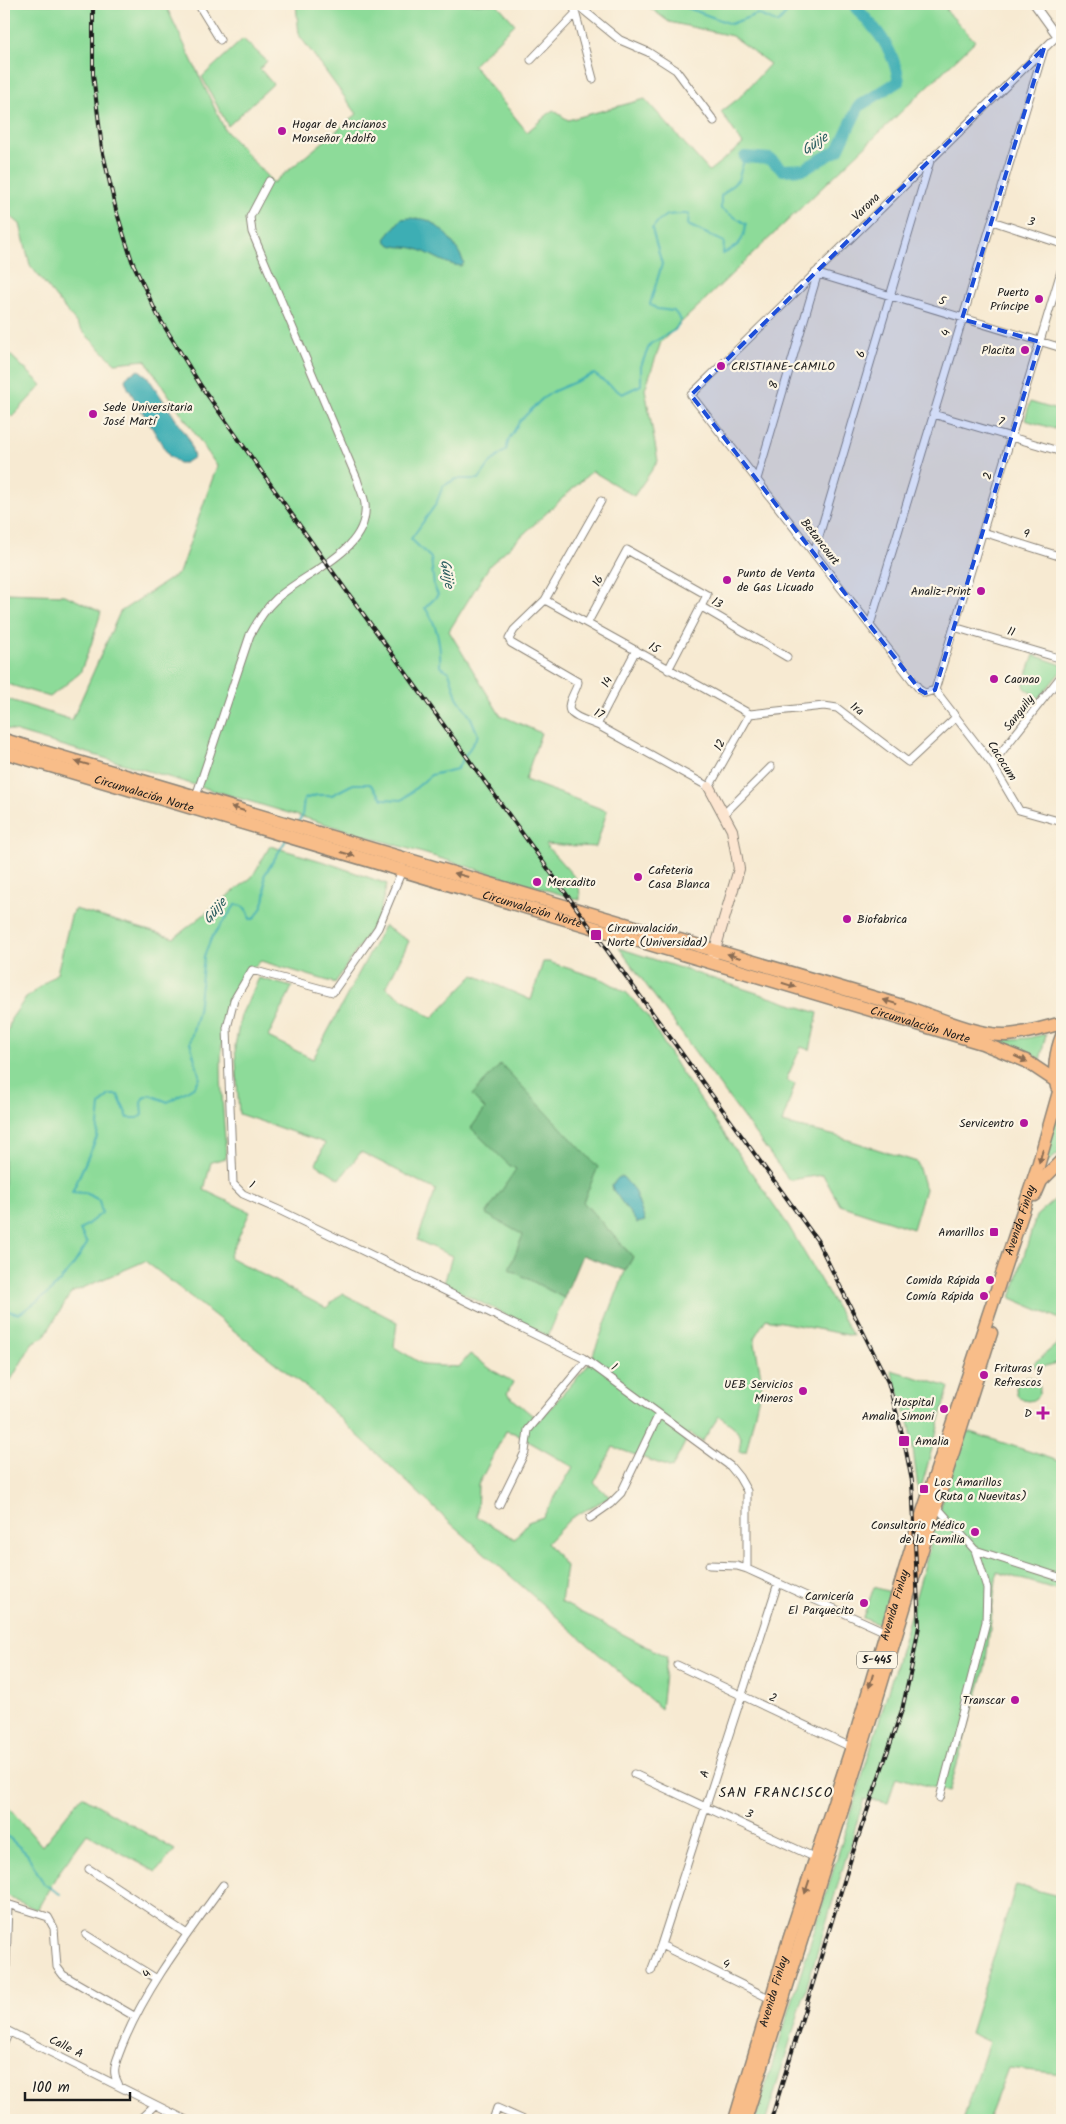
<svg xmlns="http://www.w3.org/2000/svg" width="1066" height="2124" font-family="Kalam,sans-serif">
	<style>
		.green { fill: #8ddb99; stroke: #547c5a; fill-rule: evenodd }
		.forest { fill: #72bb81; stroke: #476c4e }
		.water { fill: #3daeb4; stroke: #2c6568 }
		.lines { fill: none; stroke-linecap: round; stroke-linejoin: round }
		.stream { stroke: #3daeb4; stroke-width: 2 }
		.river { stroke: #3daeb4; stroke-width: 12 }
		.street-casing { stroke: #8a8377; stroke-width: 9 }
		.secondary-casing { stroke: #8a8377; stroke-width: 12 }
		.highway-casing { stroke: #8a8377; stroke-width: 15 }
		.street { stroke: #fff; stroke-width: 7 }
		.secondary { stroke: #fce5d0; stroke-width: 10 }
		.highway { stroke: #f8bd89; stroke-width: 12 }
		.rail-casing { stroke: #1c1c1c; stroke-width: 4 }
		.rail { stroke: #fcf5e5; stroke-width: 2; stroke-dasharray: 5.5; stroke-linecap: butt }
		.oneway { fill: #8a6c52 }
		.marked { fill: #1d4ed8; fill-opacity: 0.2; stroke: #1d4ed8; stroke-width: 4; stroke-dasharray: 10 6; stroke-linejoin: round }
		.poi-dot { fill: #b5179e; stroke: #fcf5e5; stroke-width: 2 }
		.labels { text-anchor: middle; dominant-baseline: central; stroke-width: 4.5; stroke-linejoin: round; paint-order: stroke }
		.shield { fill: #fcf5e5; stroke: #5f5d58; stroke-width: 1 }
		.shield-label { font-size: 11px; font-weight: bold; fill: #1c1c1c }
		.poi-label { font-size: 12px; fill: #1c1c1c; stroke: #fcf5e5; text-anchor: end }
		.street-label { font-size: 12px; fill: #1c1c1c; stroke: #fcf5e5 }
		.water-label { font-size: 14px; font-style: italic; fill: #2b5e60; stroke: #fcf5e5 }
		.neighbourhood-label { font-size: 14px; letter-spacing: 1px; fill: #1c1c1c; stroke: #fcf5e5 }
	</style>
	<rect width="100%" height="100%" fill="#fcf5e5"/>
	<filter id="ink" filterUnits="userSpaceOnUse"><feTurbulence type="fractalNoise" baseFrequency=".02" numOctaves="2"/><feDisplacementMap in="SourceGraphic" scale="10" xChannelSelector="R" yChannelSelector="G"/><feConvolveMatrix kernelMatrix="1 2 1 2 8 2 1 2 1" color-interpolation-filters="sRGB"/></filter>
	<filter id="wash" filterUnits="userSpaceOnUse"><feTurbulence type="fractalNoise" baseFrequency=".0096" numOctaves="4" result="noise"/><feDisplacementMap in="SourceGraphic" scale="20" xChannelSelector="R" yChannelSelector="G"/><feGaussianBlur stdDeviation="1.12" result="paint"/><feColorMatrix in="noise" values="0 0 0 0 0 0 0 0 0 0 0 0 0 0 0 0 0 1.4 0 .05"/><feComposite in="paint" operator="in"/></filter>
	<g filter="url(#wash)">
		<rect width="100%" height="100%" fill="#f7ead2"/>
		<!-- green -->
		<path class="green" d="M4,4H165L225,130L273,183L357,114L299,35L296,4H497L515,24L473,65L527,132L553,110L568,120L645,99L709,171L743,144L721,112L739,98L770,64L732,36L669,22L645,4H952L946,10L975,41L661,342L645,389L658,461L634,496L592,471L490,565L449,631L500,715L541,733L525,780L607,811L596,847L545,844L579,882L580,900L4,728V698L72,720L120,612L179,573L217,466L145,360L115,363L85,334L30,265L20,224L4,211Z
			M243,39L267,61L260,69L273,84L228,126L202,77Z
			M4,349L42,385L12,417L4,409Z
			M1030,402L1060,411L1055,429L1025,420Z
			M4,593L65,595L101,612L91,645L80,673L50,697L4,683Z
			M1034,655L1062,665V670L1039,698L1025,689L1024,683Z
			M270,846L328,863L387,884L378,918L335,983L261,961C254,967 243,974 238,982C211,1031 224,1103 226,1158L211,1162L204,1190L250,1212L229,1257L326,1308L342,1293L397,1322L394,1347L424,1365L459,1367L470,1354L492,1370L513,1382L507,1394L539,1421L590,1363L625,1271L633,1257L583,1202L485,1109L516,1169L523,1235L510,1269L564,1298L548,1336L444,1284L452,1256L417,1240L436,1190L361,1152L340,1179L316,1164L325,1143L239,1114L235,1046L241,1015L259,978L292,987L268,1037L313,1059L384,926L409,941L386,988L432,1018L474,975L531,1000L543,962H549L604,980L627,993L648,1017L679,1069L788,1225L853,1336L766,1319L754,1338L762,1382L746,1452H739L741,1437L733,1426L719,1416L702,1442L690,1433L672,1468L613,1447L594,1483L610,1497L571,1518L547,1543L566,1566L561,1602L667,1657L661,1709L447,1520L311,1391L145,1261L71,1293L44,1337L33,1342L4,1392V1029L8,1031L11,1019L25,999L57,973L71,916L75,909L174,938L252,877ZM506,1431L514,1433L573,1467L543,1517L528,1522L515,1539L477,1517L478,1485Z
			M619,948L818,1013L810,1050L801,1047L786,1080L795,1084L782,1123L836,1136L917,1162L925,1189L913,1229L840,1205L823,1175L789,1180Z
			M1046,1034L1040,1060L1032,1054L997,1040L1028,1038Z
			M1054,1109L1062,1122V1151L1046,1163L1032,1181Z
			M1062,1193V1320L1011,1298L1036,1216Z
			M1062,1340V1362L1037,1368L1035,1367L1034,1363Z
			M891,1370L949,1387L919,1496L910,1426Z
			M1016 1389a12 12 0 1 1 24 0a12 12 0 1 1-24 0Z
			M961,1431L970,1432L1062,1462V1591L997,1572L985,1668L949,1792L896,1777L888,1803L864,1799L766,2120H755C826,1891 901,1663 961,1431Z
			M874,1587L890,1592L880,1625L863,1618Z
			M82,1796L175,1850L156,1872L87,1834L57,1875L37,1910L4,1894V1802L42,1846Z
			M1016,1885L1062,1897V2074L1008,2068L988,2120H963L989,2042L970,2033Z"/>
		<!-- forest -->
		<path class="forest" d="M501,1064L598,1167L583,1202L633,1257L625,1271L582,1255L564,1298L509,1269L523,1235L486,1214L516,1169L509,1165L471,1128L485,1109L472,1095Z"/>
		<!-- water -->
		<path class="water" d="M410,218C416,219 424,218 429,221C444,229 458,247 464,263L461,266C444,265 430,252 413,248C404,246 389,249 385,239L401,219Z
			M139,370L147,376L189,439L194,457L185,463H179L169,456L128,388L125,380L128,375Z
			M619,1177H623L634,1190L645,1221L637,1223L613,1190L612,1185Z"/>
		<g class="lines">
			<!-- stream -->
			<path class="stream" d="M677,4L731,24L757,14L778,23L790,9L798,4
				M299,821L302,816L304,799L317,795H332L353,784H370L383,799L402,800L431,775L457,769L478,735L471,718L457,697L449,672L440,666C441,645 438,625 425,608L438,595L434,586L431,558L411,539L436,504L443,486L456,479H479L491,462L506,450L509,439L520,421L542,399L554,391L594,374L622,394L641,385V366L650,344L675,330L681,320L674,311L657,309L650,304L662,264L652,229C664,212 670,214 689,214L688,225L724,242L723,254C738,246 744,242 746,224L721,209V196L738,180L745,157
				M4,1310L19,1314L50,1292L72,1267L87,1244L80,1230L102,1213L99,1200L86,1193L72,1192L97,1137L100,1105L109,1095H118L128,1118H138L142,1115L141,1103L143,1098L150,1095L168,1102L195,1086L200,1078L190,1042L198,1011L204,956L211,939L236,904C246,907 248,910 250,919H254C266,904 267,894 264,876L286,840
				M4,1833L27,1854L44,1884L60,1894"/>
			<!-- river -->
			<path class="river" d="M745,157L770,159L783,170L804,169L838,150L859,106L899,81C893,48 878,31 856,8L855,4"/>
		</g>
	</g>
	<g filter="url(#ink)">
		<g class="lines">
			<!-- street casing -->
			<g class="street-casing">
				<path id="street" d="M198,4L220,40
					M573,4L593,79
					M576,4L620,40L648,52L676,70L714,121
					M1034,4L1057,36
					M531,60L575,14
					M992,221L1062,244
					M815,273L1062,348
					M933,414L1062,452
					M757,479L819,269
					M601,501L545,600L514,630L509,639L511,643L578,682C577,690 566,703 570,711C575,719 593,722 601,727C637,747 673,767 709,787L750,714
					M983,532L1062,557
					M814,553L930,161
					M545,600L750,714
					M700,606L787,657
					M588,622L627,550L707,595L668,670
					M870,625L1044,49
					M954,627L1062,659
					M935,690L925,693L920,690L691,395L1057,36
					M935,690L1062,268
					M935,690L992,764L1019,810L1062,822
					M750,714L824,706L837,708L908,762L956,717
					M597,725L636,650
					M992,764L1062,675
					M195,799L250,635C257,622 264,610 275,600C302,573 370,553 365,504C364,496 359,487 357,479L252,232L250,217L269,181
					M724,814L771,767
					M403,868L378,928L333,992L252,970L234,1000L227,1028L233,1184L243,1194L279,1210L583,1358L730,1466L739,1477L747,1491V1569
					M499,1505L525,1452L528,1430L586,1361
					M936,1506L975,1550L1062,1578
					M590,1518L610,1504L621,1493L659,1414
					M709,1565L737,1566L747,1569L888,1633
					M677,1665L853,1748
					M634,1774L818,1859
					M940,1798L986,1622L987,1588L975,1550
					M89,1869L187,1934
					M4,1903L48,1917L54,1928L57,1967L63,1975L134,2016
					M86,1935L157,1979
					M661,1945L773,2000
					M6,1966L8,1905
					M651,1971L661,1945L778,1583
					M4,2029L186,2120
					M4,2043L9,2032
					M119,2086C118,2082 115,2078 115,2075C113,2065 119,2055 122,2046C146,1987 186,1936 223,1885
					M139,2120L155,2105
					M493,2120L497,2108L524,2120"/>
			</g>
			<!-- secondary casing -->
			<g class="secondary-casing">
				<path id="secondary" d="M709,787L732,830L739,869L713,956"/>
			</g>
			<!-- highway casing -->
			<g class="highway-casing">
				<g id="highway">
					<path d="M4,740L909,1008C935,1017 979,1036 1006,1035C1025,1034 1043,1028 1062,1023"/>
					<path id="s1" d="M4,752L982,1043L1026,1061L1056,1081"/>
					<path d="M1057,1087C1053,1071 1056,1051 1062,1036"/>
					<path d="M1035,1195L1041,1181L1062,1160"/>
					<path id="s2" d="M735,2120L788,1943L852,1747L915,1536L1038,1166L1059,1092"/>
					<path d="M745,2120L876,1701L917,1565L991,1333"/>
				</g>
			</g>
			<!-- street -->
			<use href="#street" class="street"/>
			<!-- secondary -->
			<use href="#secondary" class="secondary"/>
			<!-- highway -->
			<use href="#highway" class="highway"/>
			<!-- rail casing -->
			<g class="rail-casing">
				<path id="rail" d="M93,4V74L102,149L116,210L132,261L158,316L201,386L327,564L817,1240L888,1382L904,1441L912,1481L919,1626L911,1670L902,1710L853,1852L771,2120"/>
			</g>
			<!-- rail -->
			<use href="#rail" class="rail"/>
		</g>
		<!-- one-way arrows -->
		<defs><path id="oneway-solid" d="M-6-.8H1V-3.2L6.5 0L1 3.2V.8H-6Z" transform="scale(1.25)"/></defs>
		<g class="oneway">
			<use href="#oneway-solid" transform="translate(82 763) rotate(-164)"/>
			<use href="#oneway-solid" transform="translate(238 809) rotate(-163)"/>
			<use href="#oneway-solid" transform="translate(348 854) rotate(16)"/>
			<use href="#oneway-solid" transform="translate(461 875) rotate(-164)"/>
			<use href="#oneway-solid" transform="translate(734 956) rotate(-163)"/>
			<use href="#oneway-solid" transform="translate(789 985) rotate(17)"/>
			<use href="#oneway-solid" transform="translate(890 1002) rotate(-163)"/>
			<use href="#oneway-solid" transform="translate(1021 1059) rotate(24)"/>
			<use href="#oneway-solid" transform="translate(1041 1156) rotate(106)"/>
			<use href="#oneway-solid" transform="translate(871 1681) rotate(106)"/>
			<use href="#oneway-solid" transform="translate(807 1887) rotate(108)"/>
		</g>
	</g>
	<!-- marked area -->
	<path class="marked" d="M1044,48L962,319L1040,342L935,690L925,693L920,690L691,395Z"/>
	<!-- markers -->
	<g class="poi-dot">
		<circle cx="282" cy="131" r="5"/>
		<circle cx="1039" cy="299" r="5"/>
		<circle cx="1025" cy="350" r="5"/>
		<circle cx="721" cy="366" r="5"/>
		<circle cx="93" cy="414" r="5"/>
		<circle cx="727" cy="580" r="5"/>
		<circle cx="981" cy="591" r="5"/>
		<circle cx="994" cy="679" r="5"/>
		<circle cx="638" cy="877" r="5"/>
		<circle cx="537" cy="882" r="5"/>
		<circle cx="847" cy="919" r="5"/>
		<rect x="590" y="929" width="12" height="12" rx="2.5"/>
		<circle cx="1024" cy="1123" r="5"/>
		<rect x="989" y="1227" width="10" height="10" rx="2.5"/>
		<circle cx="990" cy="1280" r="5"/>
		<circle cx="984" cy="1296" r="5"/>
		<circle cx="984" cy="1375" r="5"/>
		<circle cx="803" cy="1391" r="5"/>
		<circle cx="944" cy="1409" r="5"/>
		<path d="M1040.5 1405.5h5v5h5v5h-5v5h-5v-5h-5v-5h5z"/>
		<rect x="898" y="1435" width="12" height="12" rx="2.5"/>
		<rect x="919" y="1484" width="10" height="10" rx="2.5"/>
		<circle cx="975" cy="1532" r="5"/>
		<circle cx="864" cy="1603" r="5"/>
		<circle cx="1015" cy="1700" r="5"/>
	</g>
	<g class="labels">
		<!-- shield labels -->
		<rect class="shield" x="857" y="1651.5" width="40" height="17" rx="4"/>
		<g class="shield-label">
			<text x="877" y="1660">5-445</text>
		</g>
		<!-- poi labels -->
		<g class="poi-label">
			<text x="292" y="124" text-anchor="start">Hogar de Ancianos<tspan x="292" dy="14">Monseñor Adolfo</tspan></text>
			<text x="1029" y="292">Puerto<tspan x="1029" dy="14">Príncipe</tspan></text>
			<text x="1015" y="350">Placita</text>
			<text x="731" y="366" text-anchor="start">CRISTIANE-CAMILO</text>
			<text x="103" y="407" text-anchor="start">Sede Universitaria<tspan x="103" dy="14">José Martí</tspan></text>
			<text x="737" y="573" text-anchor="start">Punto de Venta<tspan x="737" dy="14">de Gas Licuado</tspan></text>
			<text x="971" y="591">Analiz-Print</text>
			<text x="1004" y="679" text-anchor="start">Caonao</text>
			<text x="648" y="870" text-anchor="start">Cafeteria<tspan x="648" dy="14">Casa Blanca</tspan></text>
			<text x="547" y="882" text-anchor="start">Mercadito</text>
			<text x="857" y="919" text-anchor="start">Biofabrica</text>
			<text x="607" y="928" text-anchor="start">Circunvalación<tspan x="607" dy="14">Norte (Universidad)</tspan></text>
			<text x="1014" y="1123">Servicentro</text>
			<text x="984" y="1232">Amarillos</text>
			<text x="980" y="1280">Comida Rápida</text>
			<text x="974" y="1296">Comía Rápida</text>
			<text x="994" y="1368" text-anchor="start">Frituras y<tspan x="994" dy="14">Refrescos</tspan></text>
			<text x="793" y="1384">UEB Servicios<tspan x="793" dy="14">Mineros</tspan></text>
			<text x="934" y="1402">Hospital<tspan x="934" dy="14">Amalia Simoni</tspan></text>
			<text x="1032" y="1413">D</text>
			<text x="915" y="1441" text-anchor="start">Amalia</text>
			<text x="934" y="1482" text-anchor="start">Los Amarillos<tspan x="934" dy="14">(Ruta a Nuevitas)</tspan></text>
			<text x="965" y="1525">Consultorio Médico<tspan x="965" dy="14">de la Familia</tspan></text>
			<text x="854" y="1596">Carnicería<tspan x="854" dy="14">El Parquecito</tspan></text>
			<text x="1005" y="1700">Transcar</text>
		</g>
		<!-- street labels -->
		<g class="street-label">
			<text transform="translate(866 207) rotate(-44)">Varona</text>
			<text transform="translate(1031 222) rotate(18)">3</text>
			<text transform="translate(942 301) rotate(17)">5</text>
			<text transform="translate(946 333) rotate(-73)">4</text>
			<text transform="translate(861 354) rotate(-74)">6</text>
			<text transform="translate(774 385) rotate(-74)">8</text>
			<text transform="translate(1001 422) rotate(16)">7</text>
			<text transform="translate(988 476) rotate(-73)">2</text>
			<text transform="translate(1026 534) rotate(17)">9</text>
			<text transform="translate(820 542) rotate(52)">Betancourt</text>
			<text transform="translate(598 581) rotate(-62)">16</text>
			<text transform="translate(717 603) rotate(31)">13</text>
			<text transform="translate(1011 632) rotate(17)">11</text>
			<text transform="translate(654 648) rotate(32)">15</text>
			<text transform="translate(607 682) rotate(-62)">14</text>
			<text transform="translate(857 709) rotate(37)">1ra</text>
			<text transform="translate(1019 713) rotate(-52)">Sanguily</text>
			<text transform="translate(599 714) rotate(26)">17</text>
			<text transform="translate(720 745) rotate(-61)">12</text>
			<text transform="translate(1002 761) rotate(58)">Cacocum</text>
			<text stroke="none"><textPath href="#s1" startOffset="146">Circunvalación Norte</textPath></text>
			<text stroke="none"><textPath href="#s1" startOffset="551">Circunvalación Norte</textPath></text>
			<text stroke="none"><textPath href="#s1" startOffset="956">Circunvalación Norte</textPath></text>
			<text transform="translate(252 1185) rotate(30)">1</text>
			<text stroke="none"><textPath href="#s2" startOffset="944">Avenida Finlay</textPath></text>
			<text transform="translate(614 1367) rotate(36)">1</text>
			<text stroke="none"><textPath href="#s2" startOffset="539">Avenida Finlay</textPath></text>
			<text transform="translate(773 1698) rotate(25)">2</text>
			<text transform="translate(705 1774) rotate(-72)">A</text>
			<text transform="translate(749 1814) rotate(25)">3</text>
			<text transform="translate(726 1964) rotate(26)">4</text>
			<text transform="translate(147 1974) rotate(-56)">4</text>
			<text stroke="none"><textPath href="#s2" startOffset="134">Avenida Finlay</textPath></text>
			<text transform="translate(66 2047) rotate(26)">Calle A</text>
		</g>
		<!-- water labels -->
		<g class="water-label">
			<text transform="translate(815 144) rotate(-34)">Güije</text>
			<text transform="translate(447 574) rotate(81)">Güije</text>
			<text transform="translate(215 911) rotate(-50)">Güije</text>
		</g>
		<!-- neighbourhood labels -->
		<g class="neighbourhood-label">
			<text x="776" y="1793">SAN FRANCISCO</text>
		</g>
	</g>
	<!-- margin -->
	<rect width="1066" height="2124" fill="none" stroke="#fcf5e5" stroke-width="20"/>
	<!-- scale -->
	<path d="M25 2092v8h105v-8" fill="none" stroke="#1c1c1c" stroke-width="2.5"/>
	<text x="32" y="2092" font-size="15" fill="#1c1c1c" stroke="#fcf5e5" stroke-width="4" paint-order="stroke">100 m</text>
</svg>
